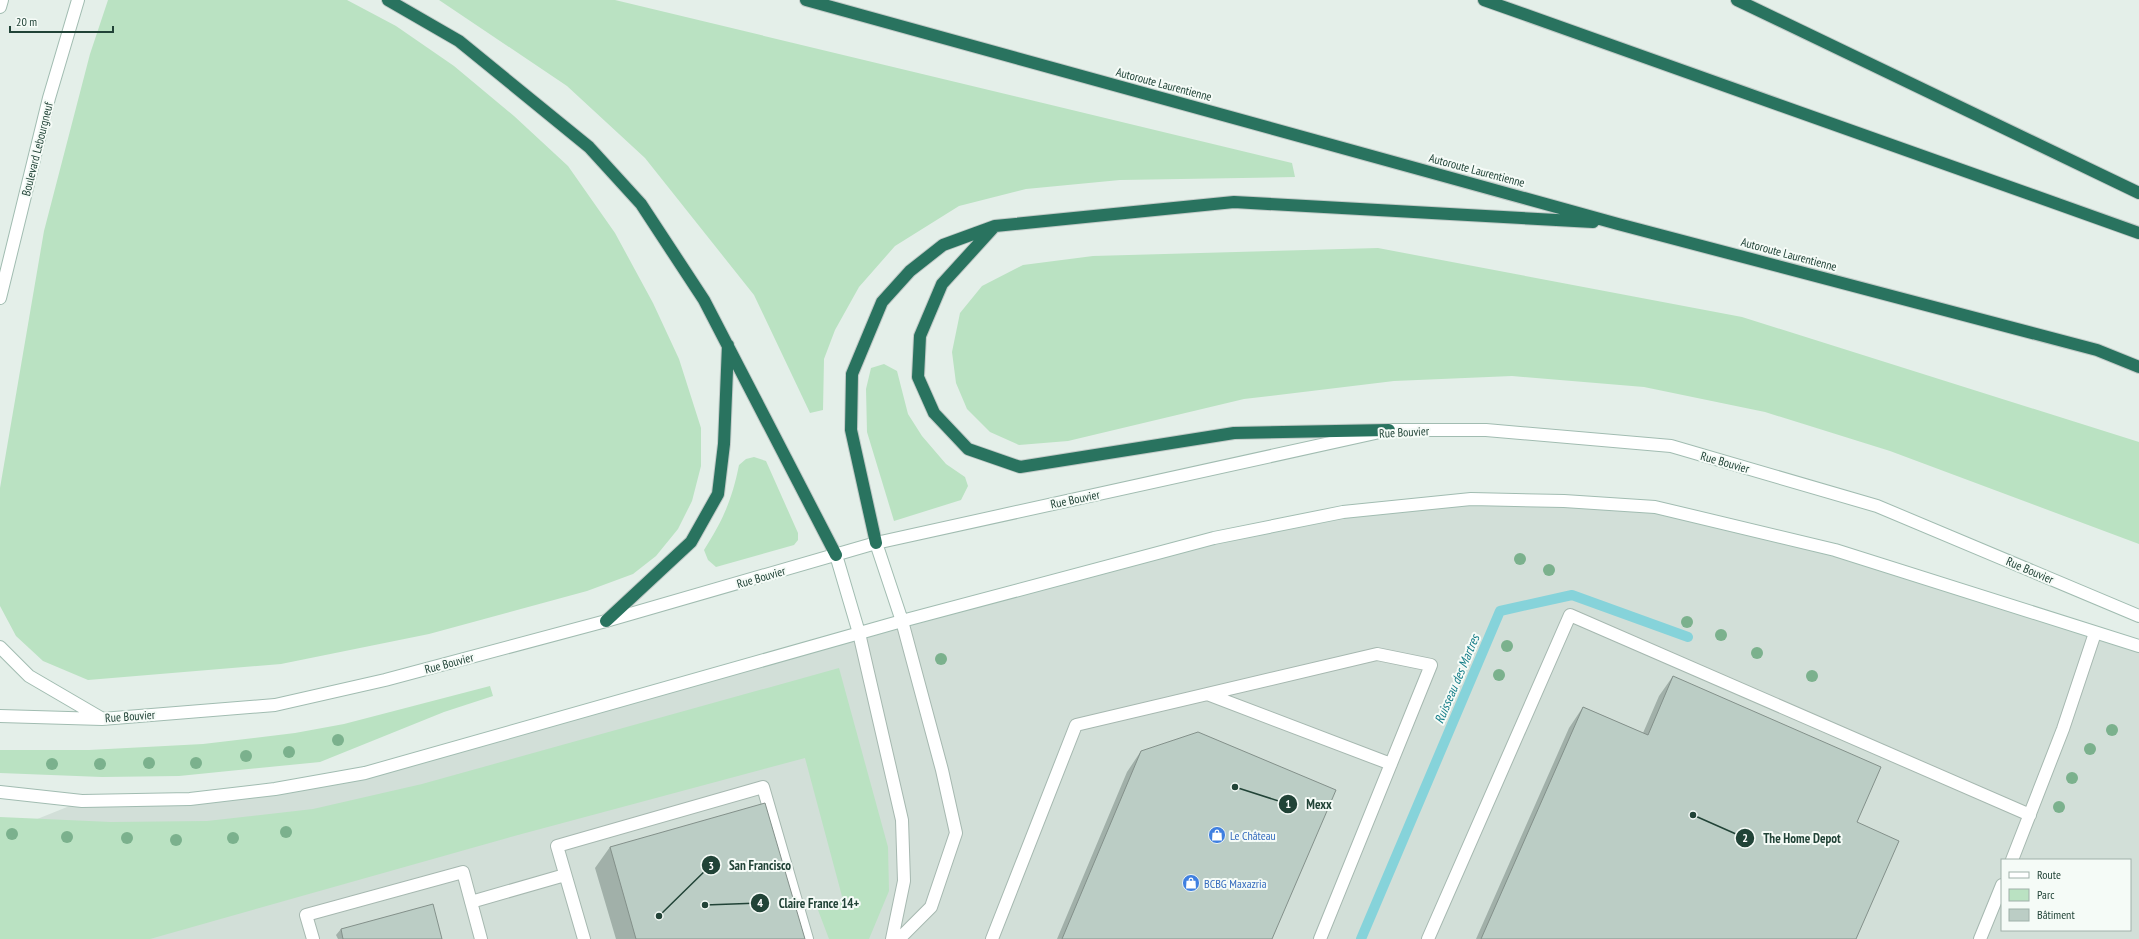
<svg xmlns="http://www.w3.org/2000/svg" width="2139" height="939" font-family="'PT Sans Narrow',sans-serif">
	<style>
		.built { fill: #d2dfd8; fill-rule: evenodd }
		.green { fill: #bae2c2 }
		.lines { fill: none; stroke-linecap: round; stroke-linejoin: round }
		.stream { stroke: #86d3da; stroke-width: 10 }
		.lane-casing { stroke: #a6b8b0; stroke-width: 14 }
		.secondary-casing { stroke: #a1bcb1; stroke-width: 14 }
		.highway-casing { stroke: #c1cac7; stroke-width: 14 }
		.lane { stroke: #fff; stroke-width: 12 }
		.secondary { stroke: #fff; stroke-width: 12 }
		.highway { stroke: #29735f; stroke-width: 12 }
		.tree { fill: #7bb18d }
		.wall { fill: #a1b0a9 }
		.building { fill: #bbcdc5; stroke: #83908a }
		.labels { text-anchor: middle; dominant-baseline: central; stroke-width: 4; stroke-linejoin: round; paint-order: stroke }
		.street-label { font-size: 12px; fill: #214337; stroke: #f5fbf7 }
		.shop-label { font-size: 12px; fill: #366cbe; stroke: #f5fbf7; text-anchor: start }
		.water-label { font-size: 13px; font-style: italic; fill: #137c87; stroke: #f5fbf7 }
		.leader { fill: none; stroke: #214337; stroke-width: 1.5 }
		.callout-dot { fill: #214337; stroke: #f5fbf7; stroke-width: 1.5 }
		.mark-label { font-size: 12px; text-anchor: middle; font-weight: bold; fill: #fff }
		.callout-label { font-size: 13px; text-anchor: middle; font-weight: bold; fill: #214337; stroke: #f5fbf7; stroke-width: 4; stroke-linejoin: round; paint-order: stroke }
	</style>
	<rect width="100%" height="100%" fill="#e4efe9"/>
	<!-- built -->
	<path class="built" d="M1471,499L1655,507L1835,550L2139,646V939H0V834L82,801L190,799L365,773L902,621L1343,512ZM2002,860H2130V930H2002Z"/>
	<!-- green -->
	<path class="green" d="M108,0H347L396,26L454,66L514,116L568,166L615,233L653,303L679,359L701,428V466L692,501L678,529L656,556L633,574L587,591L429,634L281,664L88,680L43,661L16,636L0,606V488L44,231L90,54Z
		M439,0H615L1292,163L1295,177L1120,180L1026,189L959,206L895,246L859,287L835,330L824,359L823,410L810,413L754,295L645,158L567,86Z
		M1378,248L1742,317L2139,442V544L1890,451L1765,412L1644,387L1512,376L1394,381L1244,399L1068,441L1019,445L990,432L967,409L956,383L952,352L960,313L982,286L1023,265L1093,256Z
		M884,364L897,371L908,414L922,436L946,464L965,477L968,486L961,500L894,521L867,432L866,389L871,368Z
		M754,457L766,461L798,533V540L794,545L716,567L708,560L704,550C723,520 732,500 739,465L746,459Z
		M839,668L888,847L889,891L869,939H829L818,910L822,905L843,900L805,758L518,835L150,939H0V817L111,822L207,821L313,809L422,784Z
		M490,686L493,696L444,712L320,762L179,776L102,777L0,773V750H89L203,744L295,733L344,724Z"/>
	<g class="lines">
		<!-- stream -->
		<path class="stream" d="M1361,939L1500,611L1572,595L1688,637"/>
		<!-- lane casing -->
		<g class="lane-casing">
			<path id="lane" d="M859,633L902,820L904,881L892,939
				M1207,694L1391,764
				M2012,860L2063,729L2095,633
				M471,902L565,875
				M313,939L306,915L463,872L481,939
				M584,939L557,846L763,787L807,939
				M899,939L931,907L956,833L942,770L902,621
				M992,939L1076,725L1377,654L1431,665L1320,939
				M1428,939L1570,615L2030,815
				M1980,939L2002,885"/>
		</g>
		<!-- secondary casing -->
		<g class="secondary-casing">
			<path id="secondary" d="M0,7L2,0
				M0,298L49,98L78,0
				M876,543L902,621
				M836,555L859,633
				M0,647L29,676L101,718
				M0,716L102,719L275,705L385,680L606,621L876,543L1389,430H1486L1671,446L1877,506L2139,616
				M0,792L82,801L190,799L275,789L365,773L902,621L1214,538L1343,512L1471,499L1564,501L1655,507L1835,550L2139,646"/>
		</g>
		<!-- highway casing -->
		<g class="highway-casing">
			<path id="highway" d="M388,0L459,41L589,147L641,204L704,300L836,555
				M806,0L1618,224L2097,350L2139,367
				M1484,0L2139,233
				M1737,0L2139,193
				M993,228L942,284L920,336L918,377L934,413L968,449L1020,467L1234,433L1389,430
				M876,543L851,430L852,374L882,302L910,271L943,245L995,226L1234,202L1593,222
				M606,621L691,542L718,494L724,444L728,345"/>
		</g>
		<!-- lane -->
		<use href="#lane" class="lane"/>
		<!-- secondary -->
		<use href="#secondary" class="secondary"/>
		<!-- highway -->
		<use href="#highway" class="highway"/>
	</g>
	<!-- trees -->
	<g class="tree">
		<circle cx="1520" cy="559" r="6"/>
		<circle cx="1549" cy="570" r="6"/>
		<circle cx="1687" cy="622" r="6"/>
		<circle cx="1721" cy="635" r="6"/>
		<circle cx="1507" cy="646" r="6"/>
		<circle cx="1757" cy="653" r="6"/>
		<circle cx="941" cy="659" r="6"/>
		<circle cx="1499" cy="675" r="6"/>
		<circle cx="1812" cy="676" r="6"/>
		<circle cx="2112" cy="730" r="6"/>
		<circle cx="338" cy="740" r="6"/>
		<circle cx="2090" cy="749" r="6"/>
		<circle cx="289" cy="752" r="6"/>
		<circle cx="246" cy="756" r="6"/>
		<circle cx="149" cy="763" r="6"/>
		<circle cx="196" cy="763" r="6"/>
		<circle cx="52" cy="764" r="6"/>
		<circle cx="100" cy="764" r="6"/>
		<circle cx="2072" cy="778" r="6"/>
		<circle cx="2059" cy="807" r="6"/>
		<circle cx="286" cy="832" r="6"/>
		<circle cx="12" cy="834" r="6"/>
		<circle cx="67" cy="837" r="6"/>
		<circle cx="127" cy="838" r="6"/>
		<circle cx="233" cy="838" r="6"/>
		<circle cx="176" cy="840" r="6"/>
	</g>
	<!-- wall -->
	<path class="wall" d="M1673,676L1857,822L1856,939H1476L1569,728L1583,707L1643,733L1659,696Z
		M1141,751L1272,939H1057L1127,772Z
		M610,847L805,939H616L595,868Z
		M341,929L442,939H338L336,935Z"/>
	<!-- building -->
	<path class="building" d="M1673,676L1881,767L1857,822L1899,841L1856,939H1481L1583,707L1648,735Z
		M1198,732L1336,790L1272,939H1062L1141,751Z
		M765,803L805,939H636L610,847Z
		M433,904L442,939H343L341,929Z"/>
	<!-- icons -->
	<defs>
		<g id="shop-disc" transform="scale(0.9)"><circle r="9.5" fill="#3f7fe0" stroke="#f5fbf7"/><path d="M-5-2.5h2.3a2.7 3.5 0 0 1 5.4 0H5L5.5 6h-11ZM-1.5-2.5h3a1.5 2.3 0 0 0-3 0Z" fill="#fff"/></g>
	</defs>
	<g fill-rule="evenodd">
		<use href="#shop-disc" x="1217" y="835"/>
		<use href="#shop-disc" x="1191" y="883"/>
	</g>
	<g class="labels">
		<!-- street labels -->
		<g class="street-label">
			<text transform="translate(1164 84) rotate(15)">Autoroute Laurentienne</text>
			<text transform="translate(37 149) rotate(-76)">Boulevard Lebourgneuf</text>
			<text transform="translate(1477 170) rotate(15)">Autoroute Laurentienne</text>
			<text transform="translate(1789 254) rotate(15)">Autoroute Laurentienne</text>
			<text transform="translate(1404 432) rotate(-3)">Rue Bouvier</text>
			<text transform="translate(1725 462) rotate(16)">Rue Bouvier</text>
			<text transform="translate(1075 499) rotate(-12)">Rue Bouvier</text>
			<text transform="translate(2030 570) rotate(23)">Rue Bouvier</text>
			<text transform="translate(761 577) rotate(-16)">Rue Bouvier</text>
			<text transform="translate(449 663) rotate(-15)">Rue Bouvier</text>
			<text transform="translate(130 716) rotate(-4)">Rue Bouvier</text>
		</g>
		<!-- shop labels -->
		<g class="shop-label">
			<text x="1230" y="835">Le Château</text>
			<text x="1204" y="883">BCBG Maxazria</text>
		</g>
		<!-- water labels -->
		<g class="water-label">
			<text transform="translate(1457 679) rotate(-67)">Ruisseau des Martres</text>
		</g>
	</g>
	<!-- callouts -->
	<path class="leader" d="M1235 787L1288 804M1693 815L1745 838M659 916L711 865M705 905L760 903"/>
	<g class="callout-dot">
		<circle cx="1235" cy="787" r="4"/>
		<circle cx="1693" cy="815" r="4"/>
		<circle cx="659" cy="916" r="4"/>
		<circle cx="705" cy="905" r="4"/>
		<circle cx="1288" cy="804" r="10"/>
		<circle cx="1745" cy="838" r="10"/>
		<circle cx="711" cy="865" r="10"/>
		<circle cx="760" cy="903" r="10"/>
	</g>
	<g class="mark-label">
		<text x="1288" y="808">1</text>
		<text x="1745" y="842">2</text>
		<text x="711" y="870">3</text>
		<text x="760" y="907">4</text>
	</g>
	<g class="callout-label">
		<text x="1319" y="809">Mexx</text>
		<text x="1802" y="843">The Home Depot</text>
		<text x="760" y="870">San Francisco</text>
		<text x="819" y="908">Claire France 14+</text>
	</g>
	<!-- legend -->
	<rect x="2001" y="859" width="130" height="72" fill="#f5fbf7" stroke="#a0b1aa"/>
	<rect x="2009" y="872" width="20" height="6" fill="#ffffff" stroke="#a0b1aa"/>
	<text x="2037" y="879" font-size="12" fill="#214337">Route</text>
	<rect x="2009" y="889" width="20" height="12" fill="#bae2c2" stroke="#a0b1aa"/>
	<text x="2037" y="899" font-size="12" fill="#214337">Parc</text>
	<rect x="2009" y="909" width="20" height="12" fill="#bbcdc5" stroke="#a0b1aa"/>
	<text x="2037" y="919" font-size="12" fill="#214337">Bâtiment</text>
	<!-- scale -->
	<path d="M10 26v6h103v-6" fill="none" stroke="#214337" stroke-width="2"/>
	<text x="16" y="26" font-size="12" fill="#214337" stroke="#f5fbf7" stroke-width="3" paint-order="stroke">20 m</text>
</svg>
